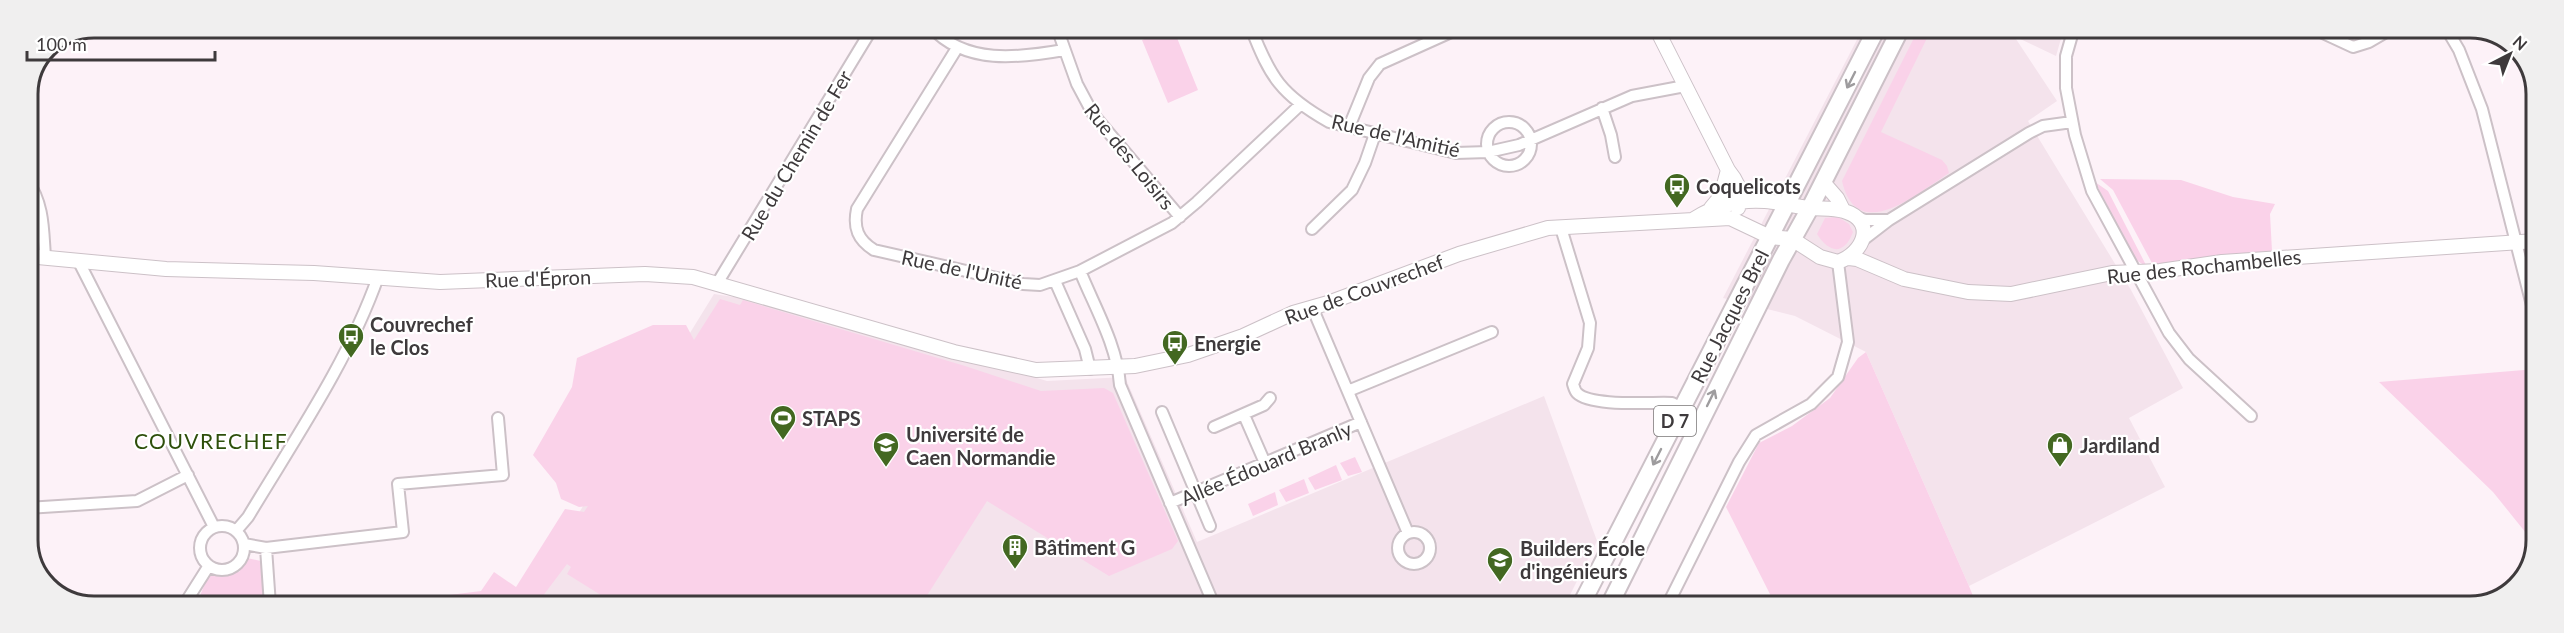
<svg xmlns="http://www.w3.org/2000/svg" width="2564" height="633" font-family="Lato,sans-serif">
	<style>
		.built { fill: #f4e3ec }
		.green { fill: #fad2e9 }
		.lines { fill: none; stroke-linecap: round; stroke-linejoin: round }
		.street-casing { stroke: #ccc1c7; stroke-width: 14 }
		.secondary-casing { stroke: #ccc1c7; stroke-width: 16 }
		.primary-casing { stroke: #ccc1c7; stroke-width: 20 }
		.street { stroke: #fff; stroke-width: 10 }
		.secondary { stroke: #fff; stroke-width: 14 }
		.primary { stroke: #fff; stroke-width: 16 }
		.oneway { stroke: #9e9c9e }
		.labels { text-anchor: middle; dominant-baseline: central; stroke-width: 4.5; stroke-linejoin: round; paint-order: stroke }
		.shield { fill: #fff; stroke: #787576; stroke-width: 1.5 }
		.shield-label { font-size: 18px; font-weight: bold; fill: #3e3a3c }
		.street-label { font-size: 20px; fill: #3e3a3c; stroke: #fff }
		.poi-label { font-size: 20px; font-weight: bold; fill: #3e3a3c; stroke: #fff; text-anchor: start }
		.neighbourhood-label { font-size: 21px; letter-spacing: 1.5px; fill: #2e4f0b; stroke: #fff }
		.rim { fill: none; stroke: #3e3a3c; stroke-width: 3 }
	</style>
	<rect width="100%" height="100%" fill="#fdf2f8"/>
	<!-- built -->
	<path class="built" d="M1863,28H2064L2056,56L2014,36L2057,101L2028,121L2131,290L2183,388L2129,418L2165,487L1969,586L1866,352L1795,316L1723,298Z
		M714,294L734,297L762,295L1047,381L1125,377L1197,542L1544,396L1597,541L1565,605H522Z"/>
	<!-- green -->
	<path class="green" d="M1173,28L1198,90L1168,103L1142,40Z
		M1919,28H1929L1930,32L1881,132L1942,160L1947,166L1949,173C1918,193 1857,246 1842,181Z
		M2100,179L2181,180L2233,197L2275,204L2270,214L2272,251L2233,254L2153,265L2113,190Z
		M2095,182L2108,191L2147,267L2136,260Z
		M1838,217L1849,224L1853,232C1844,256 1829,253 1817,234L1825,218Z
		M720,299L740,305L743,300L965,366L1041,391L1104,388L1113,393L1178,541L1172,549L1109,576L987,501L921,605H599L604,597L567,574L571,567L567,564L536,605H370L481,591L494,572L516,587L565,509L584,512L588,506L579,507L561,499L556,483L533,455L572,387L577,358L653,325H686L694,340Z
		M1866,352L1969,586L1977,606H1776L1726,507L1759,443L1792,426L1830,398L1858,358Z
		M2536,369V524L2526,533L2493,492L2379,382Z
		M1355,457L1362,472L1348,476L1340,463Z
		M1336,465L1342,480L1315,490L1308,478Z
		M1304,479L1309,493L1286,502L1279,490Z
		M1275,492L1278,505L1253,516L1248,504Z
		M247,558L261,561L264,605H196L210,572H239Z"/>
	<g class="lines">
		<!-- street casing -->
		<g class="street-casing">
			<path id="street" d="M931,27C965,65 1019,58 1064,50
				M1057,28L1077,84L1093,114L1180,217
				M1251,28C1270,77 1281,95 1329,122L1456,153L1488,152L1519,145L1632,96L1685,86
				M2074,28L2066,56V88L2075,135L2092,191L2169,333L2189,359L2251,416
				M2312,28L2353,47L2369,42L2393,28
				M2446,28L2459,50L2482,109L2536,321
				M957,48L857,209C853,228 858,240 874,250L1023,284L1040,285L1080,271L1172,223L1197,202L1300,105
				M1602,108L1611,135L1615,157
				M1487 144a22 22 0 1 1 44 0a22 22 0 1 1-44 0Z
				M1349,127L1369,78L1380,64L1460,28
				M27,180C44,204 43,229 45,257
				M1854,216L1865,220H1889
				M1561,228L1590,323L1588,348L1573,384C1574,387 1575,391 1577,393C1591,407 1652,402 1672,403L1682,408
				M1312,229L1352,190L1365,163L1375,134
				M1863,240L1889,220L2029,133L2043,126L2072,122
				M79,262L214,527
				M1080,271C1095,308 1117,345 1120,385L1214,605
				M1055,281L1085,349L1090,369
				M718,282L873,27
				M1312,307L1408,533
				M1348,391L1492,332
				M1162,412L1210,526
				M1244,415L1265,463
				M1214,427L1264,405L1270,398
				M1170,503L1361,422
				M27,508L137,501L188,475
				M200 548a22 22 0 1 1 44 0a22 22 0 1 1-44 0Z
				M236,531L248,517C294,440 348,362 378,277
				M1398 548a16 16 0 1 1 32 0a16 16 0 1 1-32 0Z
				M244,544L266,548L403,532L398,484L503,475L498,418
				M266,548L270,605
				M184,605L208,567
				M1667,606L1739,462L1756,435L1811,404L1838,377L1848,342L1838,262"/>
		</g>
		<!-- secondary casing -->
		<g class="secondary-casing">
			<path id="secondary" d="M1656,28L1728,170C1737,181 1744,195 1738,208
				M1823,182L1837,198L1843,210
				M1711,208L1721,196L1728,170
				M27,256L166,269L314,273L440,282L645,274L693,277L954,352L1036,370L1135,366L1188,355L1243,336L1293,313L1328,303L1459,254L1548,228L1730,218L1770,237L1792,239L1820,257L1838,262C1864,253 1877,221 1844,211C1833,208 1822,209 1811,208C1796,207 1780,202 1765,201C1740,199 1715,206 1694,219
				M1849,258L1857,259L1904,279L1968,292L2011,294L2112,273L2160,271L2222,262L2536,241"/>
		</g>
		<!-- primary casing -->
		<g class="primary-casing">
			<path id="primary" d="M1581,605L1877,28
				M1609,606L1781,260L1810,208L1901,28"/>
		</g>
		<!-- street -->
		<use href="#street" class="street"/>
		<!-- secondary -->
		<use href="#secondary" class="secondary"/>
		<!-- primary -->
		<use href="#primary" class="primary"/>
	</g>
	<!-- one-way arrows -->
	<defs><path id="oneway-shaft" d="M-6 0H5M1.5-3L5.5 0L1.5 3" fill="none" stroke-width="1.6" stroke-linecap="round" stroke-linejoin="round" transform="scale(1.5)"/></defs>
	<g class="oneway">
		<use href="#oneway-shaft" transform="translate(1851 80) rotate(117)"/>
		<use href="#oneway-shaft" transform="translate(1711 398) rotate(-64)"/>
		<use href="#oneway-shaft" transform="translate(1657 457) rotate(117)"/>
	</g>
	<!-- icons -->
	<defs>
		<g id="bus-pin" transform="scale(1.35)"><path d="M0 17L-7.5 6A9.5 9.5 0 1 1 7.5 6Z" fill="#436821" stroke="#fff"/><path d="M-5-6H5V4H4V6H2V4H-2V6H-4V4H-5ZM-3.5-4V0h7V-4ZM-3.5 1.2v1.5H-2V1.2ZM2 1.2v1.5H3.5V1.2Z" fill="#fff"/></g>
		<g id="stadium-pin" transform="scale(1.35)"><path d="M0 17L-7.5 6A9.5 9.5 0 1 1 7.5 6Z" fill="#436821" stroke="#fff"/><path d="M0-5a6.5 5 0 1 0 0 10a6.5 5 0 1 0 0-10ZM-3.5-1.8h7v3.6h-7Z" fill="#fff"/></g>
		<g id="university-pin" transform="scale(1.35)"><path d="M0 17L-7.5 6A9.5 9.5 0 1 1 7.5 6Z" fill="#436821" stroke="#fff"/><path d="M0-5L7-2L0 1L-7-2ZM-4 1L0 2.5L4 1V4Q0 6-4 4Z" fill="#fff"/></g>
		<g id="shop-pin" transform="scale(1.35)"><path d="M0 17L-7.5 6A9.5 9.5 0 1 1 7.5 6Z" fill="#436821" stroke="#fff"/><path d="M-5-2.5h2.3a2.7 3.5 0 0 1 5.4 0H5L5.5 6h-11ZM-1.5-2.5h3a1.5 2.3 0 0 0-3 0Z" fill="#fff"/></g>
		<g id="building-pin" transform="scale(1.35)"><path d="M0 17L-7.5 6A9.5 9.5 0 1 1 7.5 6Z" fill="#436821" stroke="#fff"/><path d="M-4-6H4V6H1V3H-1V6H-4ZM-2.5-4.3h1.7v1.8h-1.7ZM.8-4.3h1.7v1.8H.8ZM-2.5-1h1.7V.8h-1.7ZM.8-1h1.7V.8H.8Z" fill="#fff"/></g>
	</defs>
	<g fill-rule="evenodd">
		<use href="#bus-pin" x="1677" y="186"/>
		<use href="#bus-pin" x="351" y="336"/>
		<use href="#bus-pin" x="1175" y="343"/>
		<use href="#stadium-pin" x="783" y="418"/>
		<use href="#university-pin" x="886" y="445"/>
		<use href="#shop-pin" x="2060" y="445"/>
		<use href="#building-pin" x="1015" y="547"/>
		<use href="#university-pin" x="1500" y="560"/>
	</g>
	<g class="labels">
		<!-- shield labels -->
		<rect class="shield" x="1654" y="406" width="42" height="30" rx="4.5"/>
		<g class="shield-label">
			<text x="1675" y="421">D 7</text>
		</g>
		<!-- street labels -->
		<g class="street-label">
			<text transform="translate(1396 135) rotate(13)">Rue de l'Amitié</text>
			<text transform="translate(796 155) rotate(-59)">Rue du Chemin de Fer</text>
			<text transform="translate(1130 156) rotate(51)">Rue des Loisirs</text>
			<text transform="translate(2204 266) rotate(-6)">Rue des Rochambelles</text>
			<text transform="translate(962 269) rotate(12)">Rue de l'Unité</text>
			<text transform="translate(538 278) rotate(-2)">Rue d'Épron</text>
			<text transform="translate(1364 289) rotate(-20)">Rue de Couvrechef</text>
			<text transform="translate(1729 316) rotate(-63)">Rue Jacques Brel</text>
			<text transform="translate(1266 463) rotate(-23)">Allée Édouard Branly</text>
		</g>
		<!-- poi labels -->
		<g class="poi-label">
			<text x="1696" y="186">Coquelicots</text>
			<text x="370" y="324">Couvrechef<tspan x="370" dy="23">le Clos</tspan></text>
			<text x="1194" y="343">Energie</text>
			<text x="802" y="418">STAPS</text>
			<text x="906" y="434">Université de<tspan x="906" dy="23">Caen Normandie</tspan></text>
			<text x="2080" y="445">Jardiland</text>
			<text x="1034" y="547">Bâtiment G</text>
			<text x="1520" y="548">Builders École<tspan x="1520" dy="23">d'ingénieurs</tspan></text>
		</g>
		<!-- neighbourhood labels -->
		<g class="neighbourhood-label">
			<text x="211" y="440">COUVRECHEF</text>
		</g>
	</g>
	<!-- crop -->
	<path d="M0 0H2564V633H0ZM94 38H2470A56 56 0 0 1 2526 94V540A56 56 0 0 1 2470 596H94A56 56 0 0 1 38 540V94A56 56 0 0 1 94 38Z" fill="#f0efef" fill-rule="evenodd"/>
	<path class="rim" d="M94 38H2470A56 56 0 0 1 2526 94V540A56 56 0 0 1 2470 596H94A56 56 0 0 1 38 540V94A56 56 0 0 1 94 38Z"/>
	<!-- north arrow -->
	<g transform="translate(2510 54) rotate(42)" stroke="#ffffff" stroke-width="4.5" paint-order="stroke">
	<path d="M0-4.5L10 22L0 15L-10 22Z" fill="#3e3a3c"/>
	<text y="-9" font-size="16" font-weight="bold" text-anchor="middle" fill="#3e3a3c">N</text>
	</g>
	<!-- scale -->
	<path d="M27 51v9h188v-9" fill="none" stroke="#3e3a3c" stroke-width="3"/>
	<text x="36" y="51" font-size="18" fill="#3e3a3c" stroke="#ffffff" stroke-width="4.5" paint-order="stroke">100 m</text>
</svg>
